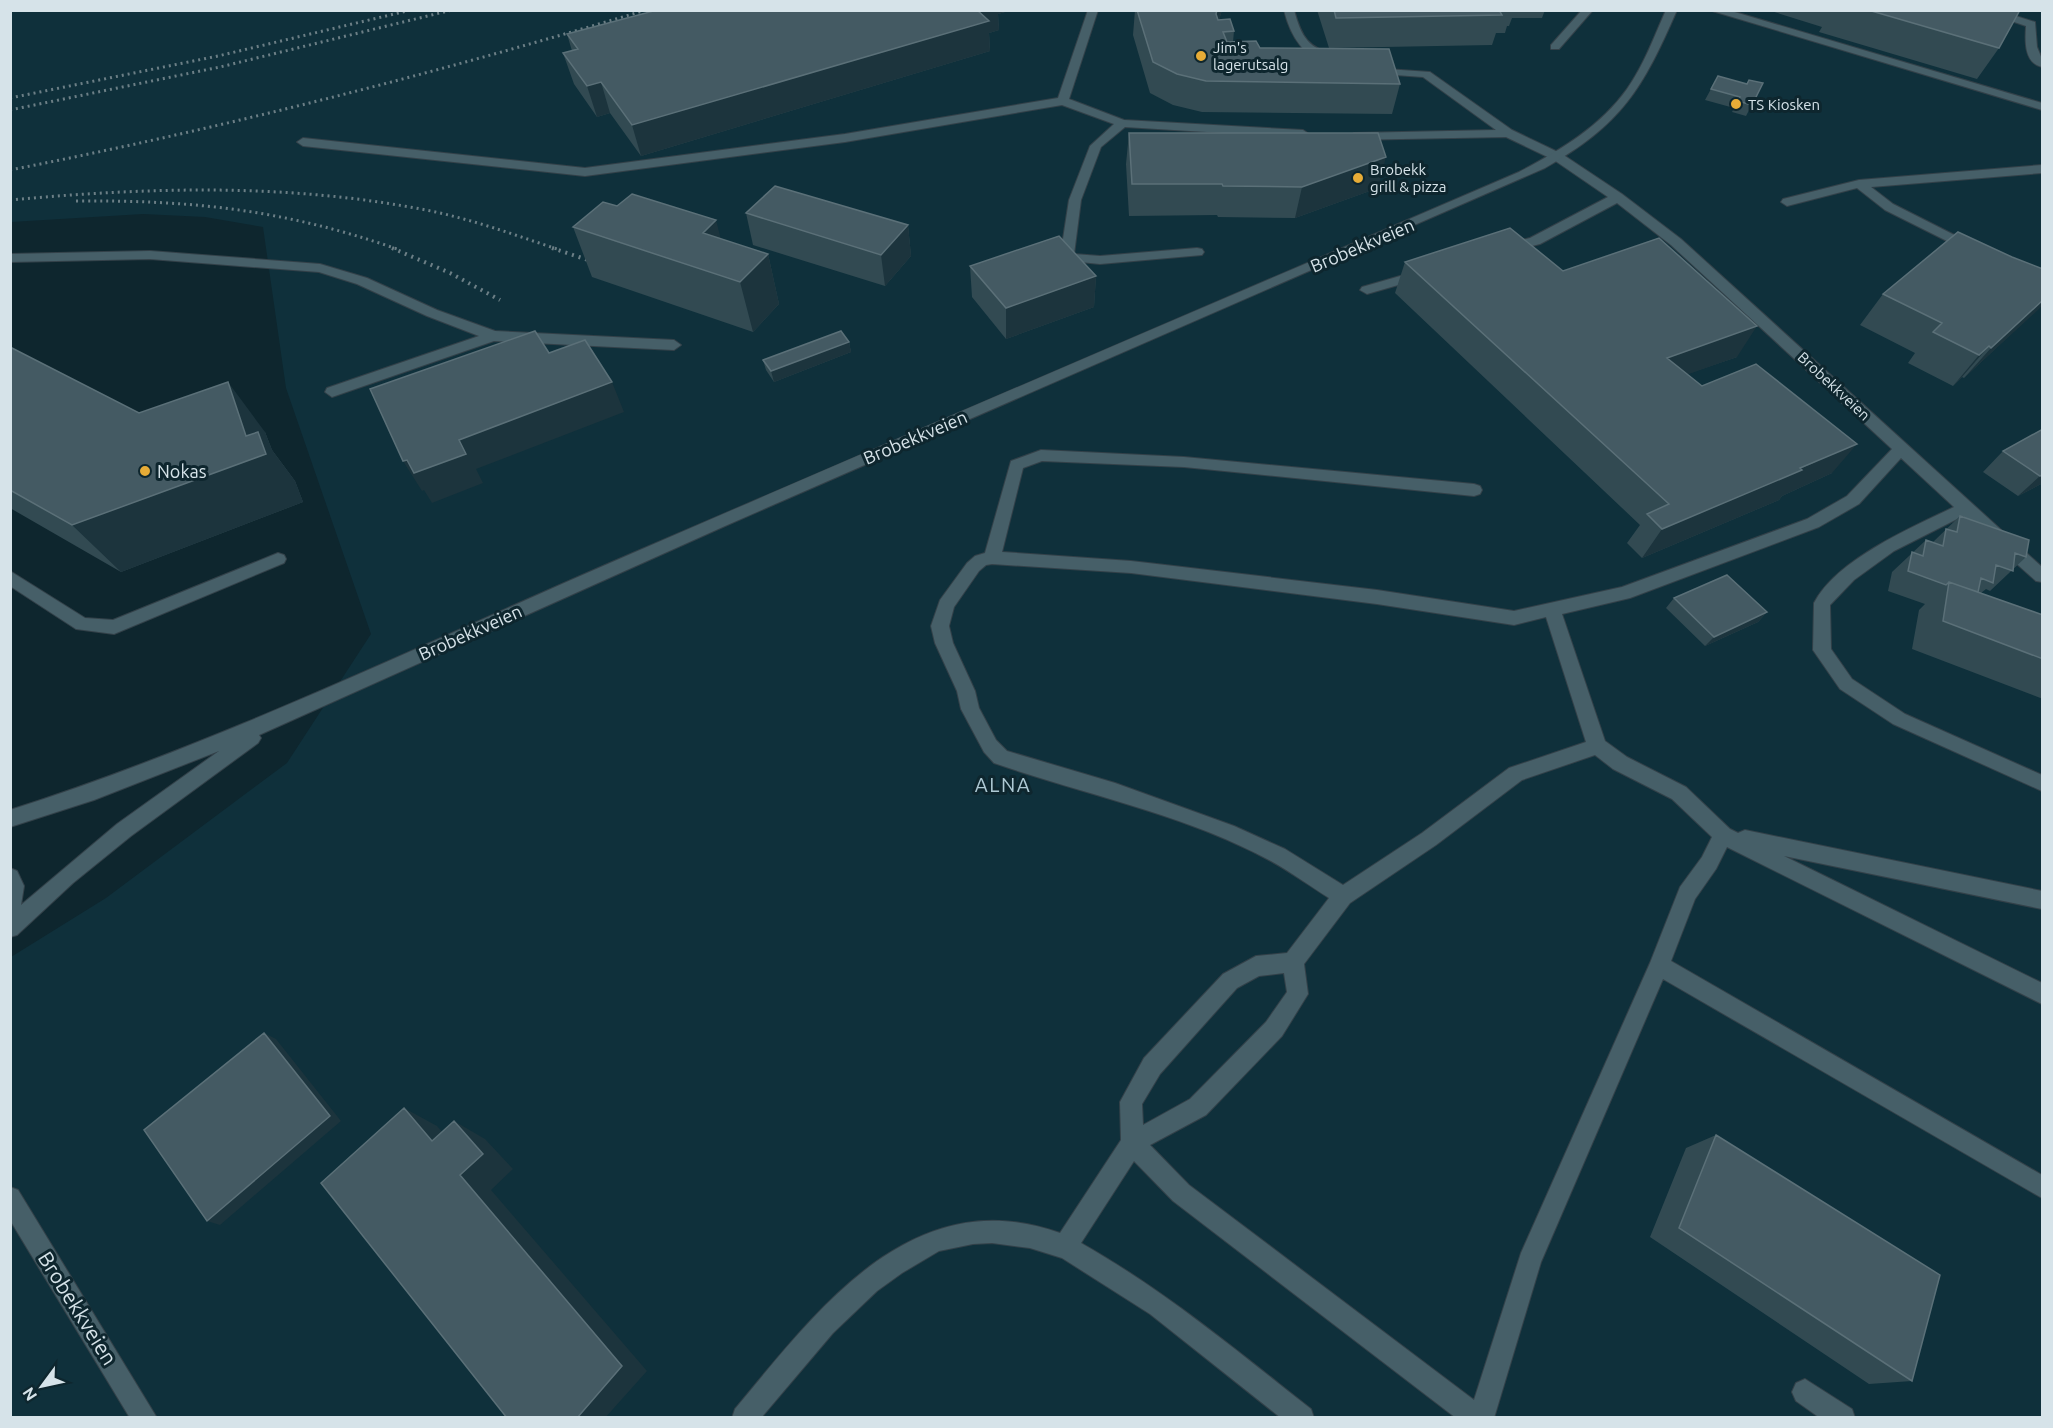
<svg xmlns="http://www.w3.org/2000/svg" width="2053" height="1428" font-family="Ubuntu,sans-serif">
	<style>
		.built { fill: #0f303b }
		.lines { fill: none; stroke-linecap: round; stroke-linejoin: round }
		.lane-casing { stroke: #334149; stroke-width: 2 }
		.street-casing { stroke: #334149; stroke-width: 2 }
		.secondary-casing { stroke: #334149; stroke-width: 2 }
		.lane { fill: #465f68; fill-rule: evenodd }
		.street { fill: #465f68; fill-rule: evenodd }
		.secondary { fill: #465f68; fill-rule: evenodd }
		.rail-far1 { stroke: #6c7f86; stroke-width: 3; stroke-dasharray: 2 4; stroke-linecap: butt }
		.rail { stroke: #6c7f86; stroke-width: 4; stroke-dasharray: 2 5; stroke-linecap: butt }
		.wall { fill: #324a52 }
		.shaded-wall { fill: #1c343d }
		.building { fill: #445a63; stroke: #5b7078; stroke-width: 1.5 }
		.poi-dot { fill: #e7ac37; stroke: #0e262e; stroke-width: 2 }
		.labels { text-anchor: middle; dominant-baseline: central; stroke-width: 6; stroke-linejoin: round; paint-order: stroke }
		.far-poi-label { font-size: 15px; fill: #d6e3e9; stroke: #0e262e; text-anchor: start }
		.far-street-label { font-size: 15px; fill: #d6e3e9; stroke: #0e262e }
		.street-label { font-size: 18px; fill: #d6e3e9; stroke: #0e262e }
		.poi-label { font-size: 18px; fill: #d6e3e9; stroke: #0e262e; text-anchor: start }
		.neighbourhood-label { font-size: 20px; letter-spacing: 1.5px; fill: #aec9d4; stroke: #0e262e }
		.near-street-label { font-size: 21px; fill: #d6e3e9; stroke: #0e262e }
	</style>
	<rect width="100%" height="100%" fill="#0e262e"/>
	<!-- built -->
	<path class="built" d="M11,11H2042V1417H11V957L106,898L287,763L371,634L286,388L263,227L205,217L143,214L11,222Z"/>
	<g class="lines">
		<!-- lane casing -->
		<g class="lane-casing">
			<path id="lane" d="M1088,10H1098L1069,99L1124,120L1303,130L1309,134L1303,138L1125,127L1101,147L1081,200L1074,254L1100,256L1197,248L1202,249L1204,252L1202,255L1100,264L1051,259L1049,256L1051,253L1061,252L1069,200L1090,146L1114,124L1062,105L845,142L585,176L303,146L297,142L303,138L585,168L845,134L1058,98Z
				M1284,10H1294C1302,39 1308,47 1336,56V60C1306,65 1290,35 1284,10Z
				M1582,10H1593L1559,49H1551V45Z
				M1709,10H1728L2042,103V110Z
				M1979,10H1997L2035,22L2037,47L2042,59V67C2024,63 2025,41 2026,26Z
				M1372,68L1430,72L1512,130L1562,154L1622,194L1681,239L2042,567V582L2036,581L1963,516L1894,551L1854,580L1830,605L1831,649L1852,679L1905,714L2042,775V791L1893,724L1840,689L1813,650L1814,603C1837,559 1911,528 1954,507L1901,458L1859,504L1819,527L1630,598L1562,614L1605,741L1627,757L1686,787L1730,829L1738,833L1745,830L2042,891V909L1784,856L2042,983V1004L1727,847L1716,869L1695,899L1671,961L2042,1175V1198L1663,979L1541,1262L1494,1418H1456L1173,1201L1134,1161L1081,1243C1164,1290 1237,1351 1311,1409L1314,1418H1281L1150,1314L1062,1258L1030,1248L992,1243L973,1244L939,1251L902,1273L877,1291L833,1333L761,1418H732L735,1409C818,1309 913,1180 1060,1233L1121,1140L1120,1102L1144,1058L1223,974L1256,956L1287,953L1329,898C1310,886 1291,872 1271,861C1185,814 1086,795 994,763L984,752L961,709L957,691L935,643L931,626L940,600L967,563L975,556L985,553L1011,461L1041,450L1184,457L1474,484L1480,486L1482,490L1480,494L1474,496L1184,467L1042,461L1023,468L1002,552L1131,561L1377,590L1514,611L1622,587L1807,519L1847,496L1892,449L1671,245L1617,203L1540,244L1505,253L1500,252L1498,249L1500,246L1530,238L1608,197L1554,160L1506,137L1350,140L1348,137L1354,133L1496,130L1423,77L1368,73L1366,71ZM992,564L1131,573L1377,604L1514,625L1546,617L1586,742L1509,768L1422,833L1343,885L1285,849L1234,826L1115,783L1007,751L996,740L979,708L975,691L953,643L949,626L954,607L979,571L986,565ZM1595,755L1613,769L1672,799L1712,837L1702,857L1680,887L1650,963L1521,1253L1474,1400L1189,1185L1150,1145L1206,1115L1282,1036L1308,994L1304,964L1350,903L1436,845L1522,780ZM1284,973L1287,992L1266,1022L1190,1099L1143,1125L1142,1104L1160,1074L1237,988L1259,976Z
				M2042,165V173L1871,187L1893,204L1976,246L1978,249L1976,252L1971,253L1885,210L1857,188L1787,206L1781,202L1783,199L1859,180Z
				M150,251L320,264L367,278L437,310L495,331L674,340L681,345L674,350L494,341L332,397L325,392L327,388L479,336L427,316L357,284L319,272L150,259L10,262V254Z
				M1421,270L1428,274L1426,277L1367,294L1360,290L1362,287Z
				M278,553L284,555L286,559L284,563L114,634L76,629L10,586V571L85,618L113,620Z
				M1805,1379L1852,1409L1855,1418H1820L1796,1401L1792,1392L1796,1383Z"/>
		</g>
		<!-- street casing -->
		<g class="street-casing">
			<path id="street" d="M10,1187L18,1190L157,1418H130L10,1220Z"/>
		</g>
		<!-- secondary casing -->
		<g class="secondary-casing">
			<path id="secondary" d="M1666,10H1677C1642,90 1622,124 1545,168L725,526L259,735L261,738L258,743L131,836L73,883L17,935L10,937V868L17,871L24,886L21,905L117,824L219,751L94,800L10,827V810C223,742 422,644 626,556C923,427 1221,300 1519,172C1559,151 1600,127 1627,89C1644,65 1654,37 1666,10Z"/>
		</g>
		<!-- lane -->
		<use href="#lane" class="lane"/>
		<!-- street -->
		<use href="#street" class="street"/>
		<!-- secondary -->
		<use href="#secondary" class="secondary"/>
		<!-- rail-far1 -->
		<path class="rail-far1" d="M10,98L218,56L411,10
			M10,110L220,67L452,10
			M10,170C225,128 436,73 646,10
			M10,200C151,187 291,183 431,211C474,220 515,235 557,249
			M76,201C194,200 285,210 397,249"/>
		<!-- rail -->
		<path class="rail" d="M392,248L450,273L500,300
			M552,248L600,264"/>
	</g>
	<!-- wall -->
	<path class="wall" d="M657,10H1012L998,14L999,30L989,33L990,51L641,156L610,113L597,117L574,84L563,53L572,51L567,34Z
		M1135,10H1222L1219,20L1234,31L1233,42L1400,84L1392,114L1202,112L1173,105L1150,93L1133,35Z
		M1317,10H1545L1542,18H1512L1509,26H1507L1505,33H1496L1492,45L1329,48Z
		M1768,10H2020L1999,48L1977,79L1819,32L1822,27Z
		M1718,76L1747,84L1763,83L1746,116L1732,112L1734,108L1705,100Z
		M1129,133L1378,188L1295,218L1218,217L1217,215L1129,216L1126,164Z
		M746,213L908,225L911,256L885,286L753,245Z
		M573,227L721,239L768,254L779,304L753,332L592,277Z
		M2012,257L2043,269V304L1964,378L1962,377L1953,386L1908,363L1915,353L1860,325L1883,294Z
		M1405,262L1563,271L1737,357L1687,374L1702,386L1832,473L1782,496L1779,500L1642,558L1627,543L1640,525L1395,293Z
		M970,266L1096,276L1094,307L1006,339L972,297Z
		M849,342L851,352L774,382L766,370L763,360Z
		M10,347L139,413L265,432L272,450L295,481L303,502L121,572L10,508Z
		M2043,429V483L2018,496L1983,472L2003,451Z
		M1960,516L2026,557L1990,591L1986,589L1981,593L2043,615V699L1912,649L1919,610L1925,604L1888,591L1892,572L1926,540L1933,542Z
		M1674,598L1767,612L1758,622L1705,646L1666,608Z
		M1716,1135L1912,1381L1869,1384L1650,1237L1686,1148Z"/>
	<!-- shaded-wall -->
	<path class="shaded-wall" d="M973,10H1012L998,14L999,30L989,33L990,51L641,156L632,125Z
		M1217,10H1222L1212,44Z
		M601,82L610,113L597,117L587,86Z
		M1386,157L1378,188L1295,218L1302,187Z
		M716,220L729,271L703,233Z
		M908,225L911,256L885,286L881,255Z
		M768,254L779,304L753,332L740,282Z
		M1096,276L1094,307L1006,339V308Z
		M2043,300V304L2039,309L1964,378L1991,348Z
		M1757,326L1737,357L1649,388L1667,358Z
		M849,342L851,352L774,382L771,371Z
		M1989,346L1962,377L1953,386L1979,355Z
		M228,382L265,432L272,450L295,481L303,502L121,572L72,525Z
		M612,382L624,412L476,469L483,483L432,503L424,490L422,491L403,461Z
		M1857,444L1832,473L1782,496L1779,500L1642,558L1662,529Z
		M2043,474V483L2018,496L2040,476Z
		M1767,612L1758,622L1705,646L1714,637Z
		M264,1033L276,1039L341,1121L220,1225L207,1221Z
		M404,1108L437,1126L465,1158L432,1141Z
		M454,1121L485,1139L513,1169L491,1190L647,1371L605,1418H577L460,1175Z"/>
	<!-- building -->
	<path class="building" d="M657,10H977L989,21L632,125L601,82L587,86L563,53L578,49L567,34Z
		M1137,10H1217L1216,14L1218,20L1230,19L1234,31L1223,32L1227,42L1256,41L1260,48L1389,49L1400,84L1206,81L1177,74L1153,62Z
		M1334,10H1499L1502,15L1336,18Z
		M1868,10H2020L1999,48Z
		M1718,76L1747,84L1749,80L1763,83L1752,105L1738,101L1740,97L1711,89Z
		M1129,133H1378L1386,157L1302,187L1223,186L1222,184H1132Z
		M775,186L908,225L881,255L746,213Z
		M632,194L716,220L703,233L768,254L740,282L573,227L603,202L617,206Z
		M1510,228L1563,271L1659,238L1757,326L1667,358L1702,386L1756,364L1857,444L1800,468L1802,470L1662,529L1647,514L1669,504L1405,262Z
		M1958,232L2012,257L2043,269V300L1991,348L1989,346L1979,355L1933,332L1942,323L1883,294Z
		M1059,236L1096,276L1006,308L970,266Z
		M535,331L549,353L585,340L612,382L459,440L466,454L414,473L407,460L403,461L370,389Z
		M841,331L849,342L771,371L763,360Z
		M10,347L139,413L228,382L246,436L258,432L266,454L72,525L10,490Z
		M2043,429V474L2040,476L2003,451Z
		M1960,516L2029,540L2026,557L2015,553L2013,571L1996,565L1993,583L1981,578L1978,592L1949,582L1946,585L1908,571L1912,552L1923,556L1926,540L1943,546L1946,529L1957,532Z
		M1727,575L1767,612L1714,637L1674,598Z
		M1949,582L2043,615V659L1943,621Z
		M264,1033L330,1116L207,1221L144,1130Z
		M404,1108L432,1141L454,1121L483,1154L460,1175L622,1366L577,1418H507L321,1183Z
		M1716,1135L1940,1275L1912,1381L1679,1228Z"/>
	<!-- markers -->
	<g class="poi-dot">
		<circle cx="1201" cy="56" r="6"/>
		<circle cx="1736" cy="104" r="6"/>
		<circle cx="1358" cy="178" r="6"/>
		<circle cx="145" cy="471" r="6"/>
	</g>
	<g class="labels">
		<!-- far-poi labels -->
		<g class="far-poi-label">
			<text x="1213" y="47">Jim's<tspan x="1213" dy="17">lagerutsalg</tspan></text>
			<text x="1748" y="104">TS Kiosken</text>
			<text x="1370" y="169">Brobekk<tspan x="1370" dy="17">grill &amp; pizza</tspan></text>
		</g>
		<!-- far-street labels -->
		<g class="far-street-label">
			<text transform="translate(1834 386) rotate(43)">Brobekkveien</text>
		</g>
		<!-- street labels -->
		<g class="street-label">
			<text transform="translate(1362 245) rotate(-23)">Brobekkveien</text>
			<text transform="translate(915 437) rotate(-23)">Brobekkveien</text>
			<text transform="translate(470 632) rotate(-24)">Brobekkveien</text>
		</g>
		<!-- poi labels -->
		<g class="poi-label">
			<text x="157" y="471">Nokas</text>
		</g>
		<!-- neighbourhood labels -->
		<g class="neighbourhood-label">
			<text x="1003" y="784">ALNA</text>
		</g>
		<!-- near-street labels -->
		<g class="near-street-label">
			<text transform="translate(78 1308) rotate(58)">Brobekkveien</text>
		</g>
	</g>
	<!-- border -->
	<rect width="2053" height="1428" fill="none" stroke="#d6e3e9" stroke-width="24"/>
	<!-- north arrow -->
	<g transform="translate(42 1386) rotate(237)" stroke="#0e262e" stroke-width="4.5" paint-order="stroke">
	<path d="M0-4.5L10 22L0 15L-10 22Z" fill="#d6e3e9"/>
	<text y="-9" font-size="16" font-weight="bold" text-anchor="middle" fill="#d6e3e9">N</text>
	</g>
</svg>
